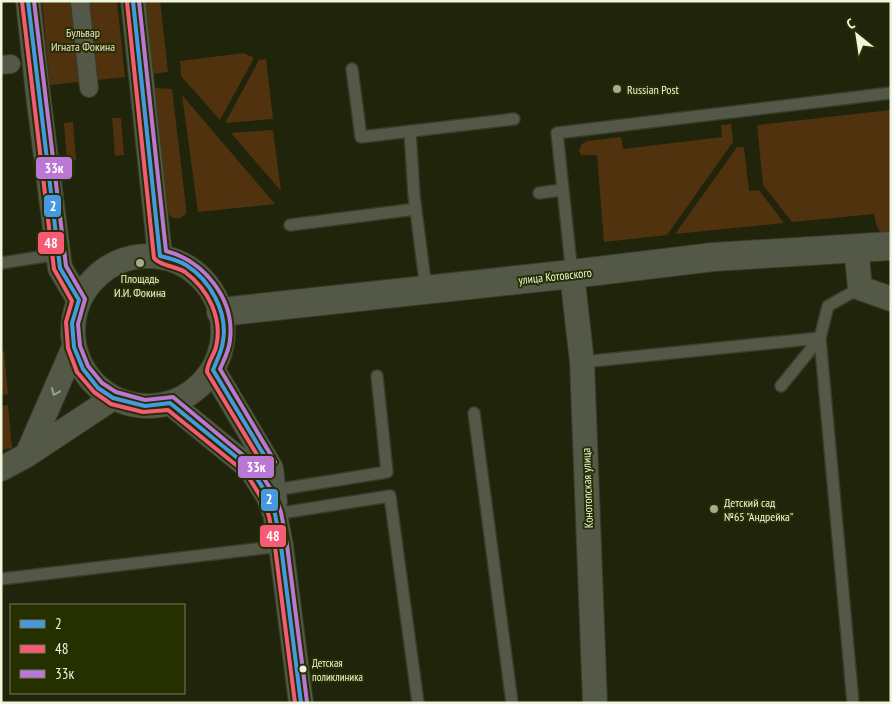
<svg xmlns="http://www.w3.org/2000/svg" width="892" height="704" font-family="'PT Sans Narrow',sans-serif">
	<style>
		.green { fill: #51320f }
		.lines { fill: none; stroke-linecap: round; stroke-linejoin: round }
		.service-casing { stroke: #383c2b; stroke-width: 14 }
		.pedestrian-casing { stroke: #383c2b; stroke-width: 20 }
		.minor-casing { stroke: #383c2b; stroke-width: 26 }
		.tertiary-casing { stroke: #383c2b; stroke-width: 30 }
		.service { stroke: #545847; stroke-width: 11 }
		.pedestrian { stroke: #545847; stroke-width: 18 }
		.minor { stroke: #545847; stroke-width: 24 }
		.tertiary { stroke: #545847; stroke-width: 28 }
		.bus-1-casing { stroke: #252f00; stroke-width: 8 }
		.bus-2-casing { stroke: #252f00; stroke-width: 8 }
		.bus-3-casing { stroke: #252f00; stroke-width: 8 }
		.bus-1 { stroke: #4699e1; stroke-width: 4 }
		.bus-2 { stroke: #f75a77; stroke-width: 4 }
		.bus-3 { stroke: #ba77d6; stroke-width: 4 }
		.oneway { stroke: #999f8a }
		.poi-dot { fill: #a6ac92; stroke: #252f00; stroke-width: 2 }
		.bus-dot { fill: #eef6dc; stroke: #252f00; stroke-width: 2 }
		.labels { text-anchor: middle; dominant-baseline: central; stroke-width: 4; stroke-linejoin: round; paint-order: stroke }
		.bus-label { font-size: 11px; fill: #eef6dc; stroke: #252f00; text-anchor: start }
		.park-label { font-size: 12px; fill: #f1ded0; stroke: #252f00 }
		.poi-label { font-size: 12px; fill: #eef6dc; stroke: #252f00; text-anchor: start }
		.street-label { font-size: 12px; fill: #eef6dc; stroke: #252f00 }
		.line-badge { stroke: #252f00; stroke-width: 2 }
		.badge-label { font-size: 14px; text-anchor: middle; font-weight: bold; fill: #fff }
	</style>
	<rect width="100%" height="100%" fill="#1f240a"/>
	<!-- green -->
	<path class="green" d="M42,1H117L125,77L50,85Z
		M144,1H160L168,72L152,74Z
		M244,53L254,58L220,120L181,76L180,61Z
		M266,59L273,119L225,123L259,60Z
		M153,88L172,89L186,207V214C180,219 177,220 170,216L167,210Z
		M182,95L275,204L198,212Z
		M891,110V236C878,234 876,226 874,214L792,222L763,185L757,125Z
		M112,118H121L124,155L115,156Z
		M73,122L76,160L67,161L64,123Z
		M731,124L733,142L667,235L604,242L597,155H581L579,150L582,144L587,141L621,137L623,149L722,137L721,125Z
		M273,130L281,191L231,133Z
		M737,147H744L749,191L759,190L784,223L675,234Z
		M1,351H4L8,394L1,395Z
		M8,405L12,448L1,450V406Z"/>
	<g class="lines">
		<!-- service casing -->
		<g class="service-casing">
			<path id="service" d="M352,69L361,137L514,119
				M410,131L414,195L426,289
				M539,193L562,190
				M290,225L416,209
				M1,263L59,254
				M572,274L557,133L891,93
				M582,362L820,338L853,703
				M781,386L820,338L828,306L860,288
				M474,413L512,703
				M275,490L387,472L377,376
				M275,514L390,496L418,703
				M1,579L281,546"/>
		</g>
		<!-- pedestrian casing -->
		<g class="pedestrian-casing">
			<path id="pedestrian" d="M80,1L89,88
				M1,65L11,64"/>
		</g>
		<!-- minor casing -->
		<g class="minor-casing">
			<path id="minor" d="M28,1L38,94L60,268L79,300
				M133,1L160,256
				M856,247L860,288L891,299
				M73 331a75 75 0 1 1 150 0a75 75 0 1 1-150 0Z
				M572,274L582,362L595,703
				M213,370L271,468L275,502
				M170,403L251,469L268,496L275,514L281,546L301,703
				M27,455L74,347
				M1,469L27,455L113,398"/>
		</g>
		<!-- tertiary casing -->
		<g class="tertiary-casing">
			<path id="tertiary" d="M221,312L572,274L713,257L891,246"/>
		</g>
		<!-- service -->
		<use href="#service" class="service"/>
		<!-- pedestrian -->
		<use href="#pedestrian" class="pedestrian"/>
		<!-- minor -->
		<use href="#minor" class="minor"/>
		<!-- tertiary -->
		<use href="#tertiary" class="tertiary"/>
		<!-- bus-1 casing -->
		<g class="bus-1-casing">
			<path id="bus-1" d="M28,1L60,268L79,300L72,323L74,347L83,369L98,388L113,398L145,406L170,403L251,469L268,496L275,514L281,546L301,703
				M133,1L160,256C169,258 178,260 186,265C210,280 228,312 223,341C222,351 217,360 213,370L270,465"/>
		</g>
		<!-- bus-2 casing -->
		<g class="bus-2-casing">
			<path id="bus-2" d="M22,2L54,269L72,301L66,322L68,348L77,372L94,392L111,404L143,412L168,410L246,473L262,499L269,516L275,547L295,703
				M127,2L154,258C160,266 176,266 185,272C208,289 223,318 216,347C214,355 207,363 207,372L265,468"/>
		</g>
		<!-- bus-3 casing -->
		<g class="bus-3-casing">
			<path id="bus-3" d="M34,1L66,266L85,299L78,324L80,346L88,366L102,383L116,392L145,400L173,397L255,465L274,494L281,512L287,545L307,702
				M139,1L166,251C204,261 235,299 230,340C229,351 224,360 220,369L275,462"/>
		</g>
		<!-- bus-1 -->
		<use href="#bus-1" class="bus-1"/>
		<!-- bus-2 -->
		<use href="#bus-2" class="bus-2"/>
		<!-- bus-3 -->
		<use href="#bus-3" class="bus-3"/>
	</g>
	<!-- one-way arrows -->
	<defs><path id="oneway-chevron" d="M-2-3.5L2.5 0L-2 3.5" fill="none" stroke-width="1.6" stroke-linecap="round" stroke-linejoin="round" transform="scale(1.25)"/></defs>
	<use class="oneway" href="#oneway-chevron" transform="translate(55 392) rotate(113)"/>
	<!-- markers -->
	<g class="poi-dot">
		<circle cx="617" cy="89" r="5"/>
		<circle cx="140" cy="263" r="5"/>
		<circle cx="714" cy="509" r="5"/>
	</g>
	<circle class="bus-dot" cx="303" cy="669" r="4.5"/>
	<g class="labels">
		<!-- bus labels -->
		<g class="bus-label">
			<text x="312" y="663">Детская<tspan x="312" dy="14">поликлиника</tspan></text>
		</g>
		<!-- park labels -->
		<g class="park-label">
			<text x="83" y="32">Бульвар<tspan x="83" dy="14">Игната Фокина</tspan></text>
		</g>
		<!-- poi labels -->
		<g class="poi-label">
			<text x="627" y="89">Russian Post</text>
			<text x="140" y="278" text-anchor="middle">Площадь<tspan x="140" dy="14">И.И. Фокина</tspan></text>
			<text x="724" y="502">Детский сад<tspan x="724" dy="14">№65 "Андрейка"</tspan></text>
		</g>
		<!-- street labels -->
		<g class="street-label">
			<text transform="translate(555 276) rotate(-6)">улица Котовского</text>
			<text transform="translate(587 488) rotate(-92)">Конотопская улица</text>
		</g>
	</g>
	<g class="line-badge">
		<rect x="35" y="156" width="38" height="24" rx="5" fill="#ba77d6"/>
		<rect x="43" y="194" width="19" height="24" rx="5" fill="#4699e1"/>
		<rect x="37" y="231" width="28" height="24" rx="5" fill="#f75a77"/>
		<rect x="237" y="455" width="38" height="24" rx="5" fill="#ba77d6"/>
		<rect x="260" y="488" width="19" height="24" rx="5" fill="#4699e1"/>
		<rect x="259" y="524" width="28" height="24" rx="5" fill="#f75a77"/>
	</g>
	<g class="badge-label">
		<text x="54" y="173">33к</text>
		<text x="53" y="211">2</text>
		<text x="51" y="248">48</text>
		<text x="256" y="472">33к</text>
		<text x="269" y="504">2</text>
		<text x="273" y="541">48</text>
	</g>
	<!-- border -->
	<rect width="892" height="704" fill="none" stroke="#eef6dc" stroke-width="5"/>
	<!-- legend -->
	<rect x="10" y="604" width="175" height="90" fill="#252f00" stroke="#757f58"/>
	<rect x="20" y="620" width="25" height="8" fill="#4699e1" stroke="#757f58"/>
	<text x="55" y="629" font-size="15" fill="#eef6dc">2</text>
	<rect x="20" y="645" width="25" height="8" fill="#f75a77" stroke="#757f58"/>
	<text x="55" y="654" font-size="15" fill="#eef6dc">48</text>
	<rect x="20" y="670" width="25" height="8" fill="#ba77d6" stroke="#757f58"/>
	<text x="55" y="679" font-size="15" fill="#eef6dc">33к</text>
	<!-- north arrow -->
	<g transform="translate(857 35) rotate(330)" stroke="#252f00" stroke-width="4" paint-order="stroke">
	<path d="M0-4L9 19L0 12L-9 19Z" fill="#eef6dc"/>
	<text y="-8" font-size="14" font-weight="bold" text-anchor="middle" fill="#eef6dc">С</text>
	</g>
</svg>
